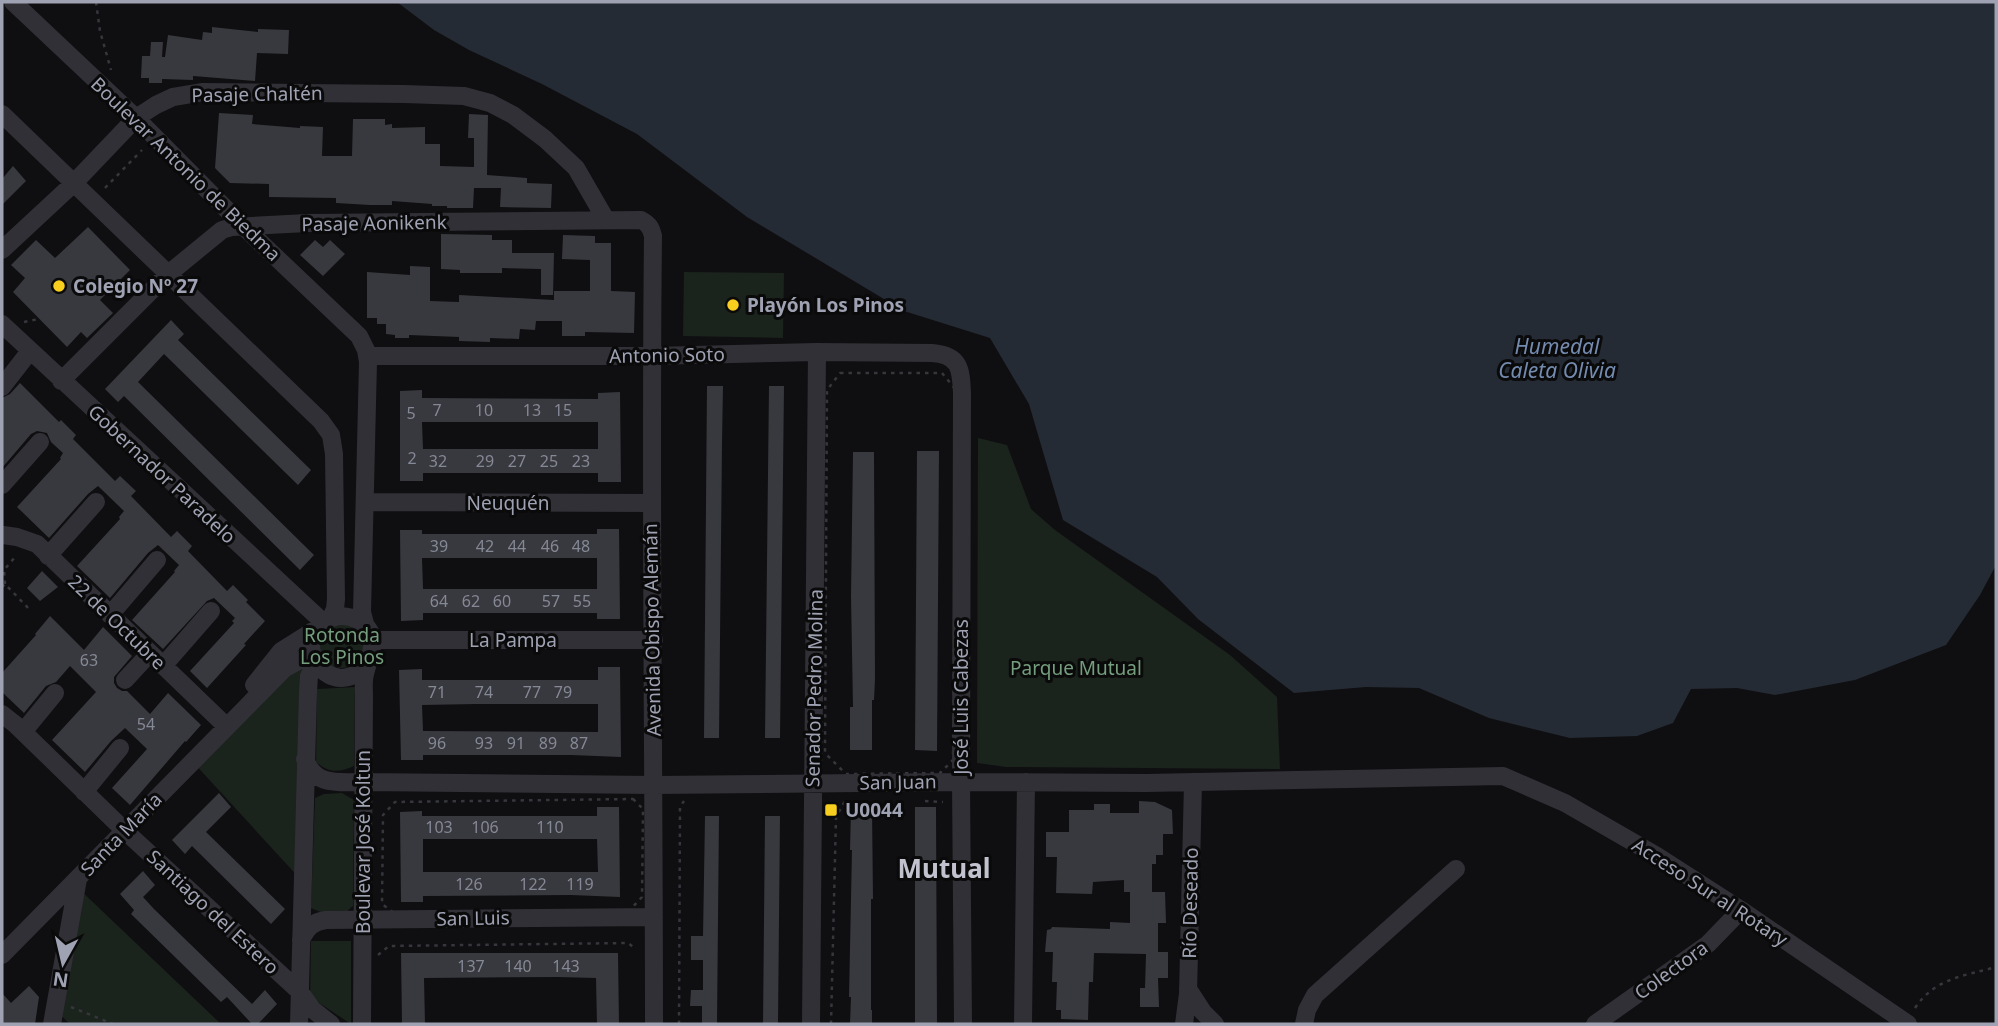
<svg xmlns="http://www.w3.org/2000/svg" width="1998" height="1026" font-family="'Noto Sans',sans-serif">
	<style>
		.green { fill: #1b231d }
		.water { fill: #252b34 }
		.building { fill: #38393e; fill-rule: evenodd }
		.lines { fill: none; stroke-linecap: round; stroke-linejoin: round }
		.path { stroke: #36373d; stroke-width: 2.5; stroke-dasharray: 3.5 5; stroke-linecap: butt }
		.minor { stroke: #303036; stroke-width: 18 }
		.poi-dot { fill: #f9cf1f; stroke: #0a0a0b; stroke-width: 2.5 }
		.labels { text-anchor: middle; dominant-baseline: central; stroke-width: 6; stroke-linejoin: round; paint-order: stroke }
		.number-label { font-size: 16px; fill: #858895 }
		.street-label { font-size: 19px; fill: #9fa2b2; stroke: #0a0a0b }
		.poi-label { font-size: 19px; font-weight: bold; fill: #9fa2b2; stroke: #0a0a0b; text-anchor: start }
		.park-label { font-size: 19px; fill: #759e7e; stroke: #0a0a0b }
		.water-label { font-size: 21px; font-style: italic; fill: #748bb0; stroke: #0a0a0b }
		.district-label { font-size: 26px; font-weight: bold; fill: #c1c2ce; stroke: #0a0a0b }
	</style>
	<rect width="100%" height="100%" fill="#0f0f11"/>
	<!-- green -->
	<path class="green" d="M684,272L784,273L783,338L683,336Z
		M978,438L1007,445L1031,509L1055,530L1230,655L1277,697L1280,769L1006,767L977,763Z
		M320 646a22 22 0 1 1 44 0a22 22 0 1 1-44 0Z
		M316,629L302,881L192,761L281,651Z
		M355,687L354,766C339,773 329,773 316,762L317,689Z
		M342,793L354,800L353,906L345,913L325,914L311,908L315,798L324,794Z
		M77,887L221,1024H70L55,1010Z
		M311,941H351V1024L310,997Z"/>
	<!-- water -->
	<path class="water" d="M397,2H1996V565L1980,595L1946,645L1855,680L1775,695L1737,688L1691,689L1673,723L1637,736L1570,738L1489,718L1419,688L1366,687L1294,693L1198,619L1157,577L1063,520L1029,404L990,338L904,311L747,217L637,134L542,84L469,50L434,30Z"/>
	<!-- building -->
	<path class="building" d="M212,27L258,32V29L289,30L288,54L257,53L255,81L193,76V80L162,79V83H149V78H141L142,56H150L151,42H163L162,57H165L168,35L202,40L203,32L212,33Z
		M219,113L253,115L252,124L300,128V126L323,127L322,156H352L353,119H385V125L392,124V128L425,127V144H440V166L474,167V138H468L469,114L488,115L487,175L527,178V183L552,184L551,208L500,207L501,188H474L473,208H447V206H432V204L392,201V205H370L336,203V198L269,197V184L230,183L215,168Z
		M13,166L26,181L2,205V179Z
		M88,227L130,270L100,300L113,313L87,338L81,332L67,347L13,292L25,278L11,265L36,240L55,258Z
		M441,234L492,235V240H512V253H554L553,295H541V269L502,268V273H460V270L441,269Z
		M563,235L595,236V243H611V291L635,292L634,333L585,332V336H562V321H536L535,330L520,329L519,339L490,338V342L459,341V337L409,335V338H395V335L386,334V324H377V318H367V272L410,275V266L430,267V301L459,302V295L554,300V291H590V260L562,259Z
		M315,240L323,247L330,240L345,254L323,276L300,255Z
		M171,320L184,334L178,340L311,470L298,485L164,354L138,382L314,555L300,570L124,396L118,402L105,389Z
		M20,383L59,422L61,420L76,435L73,439L115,481L120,476L136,491L131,496L171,537L177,531L192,546L188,551L227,591L233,585L248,600L246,602L265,621L244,644L246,645L207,688L190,671L234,623L232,621L235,618L214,598L207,601L163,649L132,620L175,572L174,571L179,565L158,545L148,553L110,598L77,566L120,519L119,517L124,511L98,486L88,494L49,538L17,507L61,459L60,458L63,453L51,442L47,433L37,431L31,434L2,468V398L10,394Z
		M707,386H723L722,443L719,738H704Z
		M769,386H784L780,738H765Z
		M422,390V398L598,399V393L620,392L621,482H598V473H423V481H400V391ZM422,422H598V449H423Z
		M917,451H939L937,751L915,750Z
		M853,452H874L875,679L874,700H872V750H850V707H853L851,597Z
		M597,529H619L620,619H597V613H423V620L401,621L400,530H422V534H597ZM422,558H597V589H423Z
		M42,571L58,587L40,601L27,588Z
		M50,616L84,650L103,627L132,656L114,677V683L117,688L122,691H127L150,714L168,693L201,725L186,742L185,741L130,805L112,788L147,749L125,728L111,741L85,772L52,740L96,692L70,666L56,682L46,686L24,713L2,692V673L36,635L35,634Z
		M598,667H620L621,757L571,755H423V760H401L399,670L422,669V680H598ZM476,704H598V732L423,731L422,705Z
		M219,793L231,807L206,832L285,909L271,924L192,846L185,854L172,840Z
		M1139,801L1155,802L1172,810L1173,834H1163V855H1156V864H1152V892H1165L1166,923H1158V952H1168V978H1158L1159,1007H1140V988H1145L1146,954L1094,953L1093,982H1089L1088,1020L1061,1019V1010H1056L1057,982H1052L1053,952H1045L1047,930L1051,929L1052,927L1110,929V922L1130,923V892H1124V880L1093,882L1092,894L1056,893L1057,857H1046V832H1069V810H1094V804H1110V813H1139Z
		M597,807H619L620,897L571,895L423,896V902H401L400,812L422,811V816H597ZM423,839H597L598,872H423Z
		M915,807H936L937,1024H915Z
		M851,808H872L873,899H871V1010H872V1024H850L851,997H849L852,850H850Z
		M705,816H719L717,1024H702V1006H690L691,990H703V960H691V936H703Z
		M765,816H780L778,1024H763Z
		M143,871L155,885L143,897L154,909L252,1004L265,990L277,1004L258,1024H252L227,997L221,1002L131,914L134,910L120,894Z
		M401,953H618L619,1024H597L596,978L558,977L424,978L425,1024H402Z
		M29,986L39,997L35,1024H2V993L11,1003Z"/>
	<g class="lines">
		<!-- path -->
		<path class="path" d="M96,2L100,31L111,70
			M105,188L142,150
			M24,322L39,319
			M840,373H942L956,390L953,760L940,773L846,774L825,753L827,390Z
			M5,584L4,570L16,556
			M2,587L5,584L30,610
			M633,799L643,809L642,897L629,911L394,913L382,904L383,815L395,802Z
			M925,801L943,802
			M378,955L389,946L628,943L636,949
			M71,1007L113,1024
			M1915,1008C1935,978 1964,976 1996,967
			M679,1024L680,807L684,801
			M831,1024L836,817L846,799"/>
		<!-- minor -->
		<path class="minor" d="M13,2L136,118L243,226L359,336L366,350L368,362L362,612L366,627
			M2,114L321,421L331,435L334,454L336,599L335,609L331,618
			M2,250L73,184L136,118L156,105L173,97L203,92L404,94L464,96L490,103L513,115L545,139L576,168L606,220
			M2,324L323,622
			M367,356H652L817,352L932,353C960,355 961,369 962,393L961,782L963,1024
			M61,381L167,275L222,230L232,227L307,223L641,220C649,224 651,228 653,236C650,499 654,762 654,1024
			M2,387L30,351
			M2,485L40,442
			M366,502L651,503
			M3,535L17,537L37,544L226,726
			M48,556L96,502
			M110,615L157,560
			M372,640H654
			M163,666L211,611
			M125,680L150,653
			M254,685L281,651L316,629
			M2,714L16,725L125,831L300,992L312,1009L331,1024
			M23,732L55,693
			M305,759C315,787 339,782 364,782L654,785L961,782L1146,783L1503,776L1565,803L1657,856L1741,910L1908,1024
			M84,792L120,748
			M301,940C307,928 312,922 326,920L654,917
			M2,955L285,668L300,660L313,657
			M1188,989L1203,1012L1215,1024
			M52,1024L78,879
			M299,1024L308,692L309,676L316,664
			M362,1024L364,696C364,689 363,681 365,674C369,655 383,635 358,620C350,616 340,615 332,618C282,636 333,711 369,661
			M811,1024L817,352
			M1023,1024L1026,782
			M1184,1024L1188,994L1193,782
			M1304,1024L1307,1010L1315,995L1456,869
			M1595,1024L1708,944L1741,910"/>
	</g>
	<!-- markers -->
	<g class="poi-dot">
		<circle cx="59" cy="286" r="7"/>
		<circle cx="733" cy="305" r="7"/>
		<rect x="824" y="803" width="14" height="14" rx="3.5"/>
	</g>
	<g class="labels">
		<!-- number labels -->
		<g class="number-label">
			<text x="437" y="410">7</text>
			<text x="484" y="410">10</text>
			<text x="532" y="410">13</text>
			<text x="563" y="410">15</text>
			<text x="411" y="413">5</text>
			<text x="412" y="458">2</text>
			<text x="438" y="461">32</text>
			<text x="485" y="461">29</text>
			<text x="517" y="461">27</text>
			<text x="549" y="461">25</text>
			<text x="581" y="461">23</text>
			<text x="439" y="546">39</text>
			<text x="485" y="546">42</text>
			<text x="517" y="546">44</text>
			<text x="550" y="546">46</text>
			<text x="581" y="546">48</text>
			<text x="439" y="601">64</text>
			<text x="471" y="601">62</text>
			<text x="502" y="601">60</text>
			<text x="551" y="601">57</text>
			<text x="582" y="601">55</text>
			<text x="89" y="660">63</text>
			<text x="437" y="692">71</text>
			<text x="484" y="692">74</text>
			<text x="532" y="692">77</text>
			<text x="563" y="692">79</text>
			<text x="146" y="724">54</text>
			<text x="437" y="743">96</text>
			<text x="484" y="743">93</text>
			<text x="516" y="743">91</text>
			<text x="548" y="743">89</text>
			<text x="579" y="743">87</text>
			<text x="439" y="827">103</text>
			<text x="485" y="827">106</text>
			<text x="550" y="827">110</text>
			<text x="469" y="884">126</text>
			<text x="533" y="884">122</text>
			<text x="580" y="884">119</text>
			<text x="471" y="966">137</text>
			<text x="518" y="966">140</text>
			<text x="566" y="966">143</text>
		</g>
		<!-- street labels -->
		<g class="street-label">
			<text transform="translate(257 94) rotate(-1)">Pasaje Chaltén</text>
			<text transform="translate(186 169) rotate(44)">Boulevar Antonio de Biedma</text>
			<text transform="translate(374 223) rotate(-1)">Pasaje Aonikenk</text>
			<text transform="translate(667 355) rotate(-1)">Antonio Soto</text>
			<text transform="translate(162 474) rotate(43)">Gobernador Paradelo</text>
			<text x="508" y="503">Neuquén</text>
			<text transform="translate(117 622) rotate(44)">22 de Octubre</text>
			<text transform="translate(652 630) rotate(-91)">Avenida Obispo Alemán</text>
			<text x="513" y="640">La Pampa</text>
			<text transform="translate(814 688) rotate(-89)">Senador Pedro Molina</text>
			<text transform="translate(961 697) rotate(-90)">José Luis Cabezas</text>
			<text transform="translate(898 782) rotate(-1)">San Juan</text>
			<text transform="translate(121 834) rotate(-46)">Santa María</text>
			<text transform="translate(363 842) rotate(-90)">Boulevar José Koltun</text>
			<text transform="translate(1710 892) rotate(33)">Acceso Sur al Rotary</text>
			<text transform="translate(1190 903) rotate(-89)">Río Deseado</text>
			<text transform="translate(213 912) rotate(43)">Santiago del Estero</text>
			<text transform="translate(473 918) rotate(-1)">San Luis</text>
			<text transform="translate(1671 970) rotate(-36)">Colectora</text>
		</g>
		<!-- poi labels -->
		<g class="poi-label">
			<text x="73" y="286">Colegio Nº 27</text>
			<text x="747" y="305">Playón Los Pinos</text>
			<text x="845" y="810">U0044</text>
		</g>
		<!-- park labels -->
		<g class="park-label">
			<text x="342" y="635">Rotonda<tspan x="342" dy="22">Los Pinos</tspan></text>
			<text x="1076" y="668">Parque Mutual</text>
		</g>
		<!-- water labels -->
		<g class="water-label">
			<text x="1557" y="346">Humedal<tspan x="1557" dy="24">Caleta Olivia</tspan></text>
		</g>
		<!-- district labels -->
		<g class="district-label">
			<text x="944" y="868">Mutual</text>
		</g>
	</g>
	<!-- border -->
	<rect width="1998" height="1026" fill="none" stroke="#9fa2b2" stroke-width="7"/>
	<!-- north arrow -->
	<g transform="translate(63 963) rotate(188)" stroke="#0a0a0b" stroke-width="5" paint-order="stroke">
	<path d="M0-5L12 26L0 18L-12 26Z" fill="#9fa2b2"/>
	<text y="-10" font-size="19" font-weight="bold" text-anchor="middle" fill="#9fa2b2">N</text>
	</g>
</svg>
